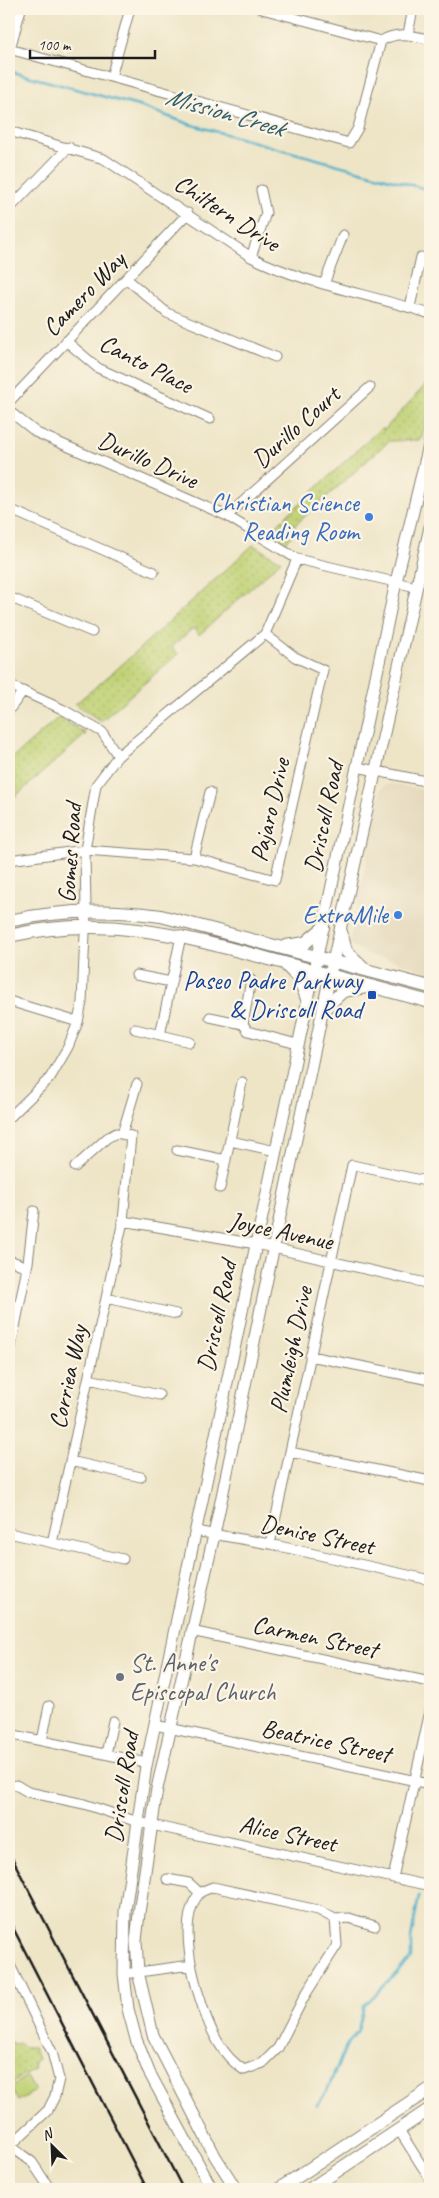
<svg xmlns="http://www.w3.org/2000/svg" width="439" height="2198" font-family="Caveat,sans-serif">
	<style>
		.built { fill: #e2d6b7 }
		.grass { fill: url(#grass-dots); stroke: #6e7648 }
		.park { fill: #bfd174; stroke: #6e7648 }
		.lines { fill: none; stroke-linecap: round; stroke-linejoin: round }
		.stream { stroke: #4bafca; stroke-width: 2.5 }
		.minor-casing { stroke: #858072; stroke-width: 11 }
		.tertiary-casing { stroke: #858072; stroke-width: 13 }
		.secondary-casing { stroke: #858072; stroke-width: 14 }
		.minor { stroke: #fff; stroke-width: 9 }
		.tertiary { stroke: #fff; stroke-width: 11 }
		.secondary { stroke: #fff; stroke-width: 12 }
		.rail { stroke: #1c1c1c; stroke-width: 2.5 }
		.shop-dot { fill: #3f7fe0; stroke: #fcf5e5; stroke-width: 2 }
		.transit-dot { fill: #1a4fb4; stroke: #fcf5e5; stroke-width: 2 }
		.worship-dot { fill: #6b7280; stroke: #fcf5e5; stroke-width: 2 }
		.labels { text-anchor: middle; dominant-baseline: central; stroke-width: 4.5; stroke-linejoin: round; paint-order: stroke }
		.street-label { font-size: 25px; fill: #1c1c1c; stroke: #fcf5e5 }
		.shop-label { font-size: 25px; fill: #366cbe; stroke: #fcf5e5; text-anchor: end }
		.transit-label { font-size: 25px; fill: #164399; stroke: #fcf5e5; text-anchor: end }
		.worship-label { font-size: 25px; fill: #5b616d; stroke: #fcf5e5; text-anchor: start }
		.water-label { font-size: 26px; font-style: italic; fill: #315e6a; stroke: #fcf5e5 }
	</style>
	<defs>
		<pattern id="grass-dots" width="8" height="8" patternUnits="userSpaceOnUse" patternTransform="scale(1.25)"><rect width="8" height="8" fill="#bfd174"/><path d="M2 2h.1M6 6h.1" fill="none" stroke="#a4b364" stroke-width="1.8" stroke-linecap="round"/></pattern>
	</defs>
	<rect width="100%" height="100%" fill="#fcf5e5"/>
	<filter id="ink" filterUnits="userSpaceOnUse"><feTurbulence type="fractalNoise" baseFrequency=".02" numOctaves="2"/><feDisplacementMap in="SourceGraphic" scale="10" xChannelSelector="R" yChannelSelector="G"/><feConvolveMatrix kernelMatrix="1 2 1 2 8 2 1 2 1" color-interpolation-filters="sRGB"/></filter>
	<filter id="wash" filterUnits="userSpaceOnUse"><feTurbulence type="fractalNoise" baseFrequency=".0096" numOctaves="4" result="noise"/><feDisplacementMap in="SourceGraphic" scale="20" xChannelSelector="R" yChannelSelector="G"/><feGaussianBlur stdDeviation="1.12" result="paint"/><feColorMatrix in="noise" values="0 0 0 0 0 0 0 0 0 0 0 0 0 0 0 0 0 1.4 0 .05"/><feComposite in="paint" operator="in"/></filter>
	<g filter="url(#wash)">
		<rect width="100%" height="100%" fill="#eee5c7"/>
		<!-- built -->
		<path class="built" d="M391,784L430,791V973L389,959L374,957L352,946L350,942L381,790L385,785Z"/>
		<!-- grass -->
		<path class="grass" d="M429,381L430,405L421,440L389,441L295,525L294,534L285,543L268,533L381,428L384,430Z
			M253,545L281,561L199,635L193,628L172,647L178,654L101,721L75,704L117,669Z
			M59,717L86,734L9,802V761Z
			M9,2041L15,2044L19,2043L25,2047H33L38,2058L33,2064L34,2070L9,2084Z"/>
		<!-- park -->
		<path class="park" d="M27,2077L35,2091L18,2101L10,2087Z"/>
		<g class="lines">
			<!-- stream -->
			<path class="stream" d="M9,71L142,107L189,124L430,190
				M317,2105L327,2091L346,2046L358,2030L364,2006L411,1958V1938L419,1896"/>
		</g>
	</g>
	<g filter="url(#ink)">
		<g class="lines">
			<!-- minor casing -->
			<g class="minor-casing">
				<path id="minor" d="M262,9L381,41C398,31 412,35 430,40
					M408,34L413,9
					M9,49L349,143L358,128L381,41
					M10,49L21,9
					M111,77L130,9
					M9,131L104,159L251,257C307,285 370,294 430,314
					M9,209L69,147
					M251,257L266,213L261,190
					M127,279L167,313L275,357
					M324,284L343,235
					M410,307L421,257
					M66,341L98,368L210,419
					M9,402L188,213
					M9,411L37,433L227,516L297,559L416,587
					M9,509L154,572
					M227,516L370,387
					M9,597L92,632
					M9,685L62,709L102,732L118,756
					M9,710L23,691
					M357,767L430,782
					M194,858L210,792
					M9,860L85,850L194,858L275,880L323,670L295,657L265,634
					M136,975L171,982
					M9,1001L78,1022
					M210,1017L243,1024L248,1031L297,1044
					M243,1024L251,980
					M135,1029L190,1042
					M160,1035L181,936
					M9,1118L50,1078L68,1047L78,1022L82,1002L86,911L85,850L96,785L118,756L265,634L297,559
					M122,1134L137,1084
					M230,1141L276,1151
					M177,1150L226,1160
					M220,1188L242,1082
					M123,1221L256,1244L430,1284
					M9,1260L27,1267
					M106,1298L176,1314
					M9,1356L28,1263L34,1211
					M310,1356L430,1380
					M89,1379L159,1395
					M290,1452L430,1481
					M70,1461L141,1477
					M195,1531L270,1544L430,1580
					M9,1533L123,1559
					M52,1543L123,1221L131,1136L116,1133L107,1138L75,1167
					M270,1544L352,1165L430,1182
					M191,1631L430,1682
					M155,1725L430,1784
					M9,1734L147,1763
					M42,1741L49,1706
					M106,1754L113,1721
					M16,1785L28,1792L84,1804L138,1822L430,1886
					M393,1878L430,1711
					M167,1879L189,1883L200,1893
					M213,1887L318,1910L335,1919L337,1945L304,1997L278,2048L263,2063L244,2070C233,2063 225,2054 218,2042C200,2011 173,1925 199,1894C202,1890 209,1889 213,1887Z
					M335,1919L349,1918L375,1926
					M9,1963L52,2052L59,2079L55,2096L48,2110L10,2146
					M124,1974L191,1965
					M399,2130L430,2179
					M9,2145L32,2162L50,2189"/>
			</g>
			<!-- tertiary casing -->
			<g class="tertiary-casing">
				<path id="tertiary" d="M212,2189L149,2072L136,2039L128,2009L124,1974L125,1911L146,1766L396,582L430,441
					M236,2189L215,2156L153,2035L138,1972L136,1941L139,1913L157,1789L214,1535L330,975L430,527"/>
			</g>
			<!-- secondary casing -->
			<g class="secondary-casing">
				<path id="secondary" d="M9,921C59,910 110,909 161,916L430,987
					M341,932L346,951L364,968
					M9,936C105,914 180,935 273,960C325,974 378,988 430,1002
					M286,946L305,943L323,928
					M285,964L300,980L307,999
					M324,1009L343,991L366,987
					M279,2189L430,2089
					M310,2189L430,2109"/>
			</g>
			<!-- minor -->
			<use href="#minor" class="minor"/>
			<!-- tertiary -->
			<use href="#tertiary" class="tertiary"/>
			<!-- secondary -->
			<use href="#secondary" class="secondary"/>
			<!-- rail -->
			<path class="rail" d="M9,1852L183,2189
				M9,1920L147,2189"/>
		</g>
	</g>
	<!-- markers -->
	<g class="shop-dot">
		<circle cx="369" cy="517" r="5"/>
		<circle cx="398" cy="915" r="5"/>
	</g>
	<rect class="transit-dot" x="367" y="990" width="10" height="10" rx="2.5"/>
	<circle class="worship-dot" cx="120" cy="1677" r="5"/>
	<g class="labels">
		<!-- street labels -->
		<g class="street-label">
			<text transform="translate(227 213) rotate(33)">Chiltern Drive</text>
			<text transform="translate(84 294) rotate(-46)">Camero Way</text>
			<text transform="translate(146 364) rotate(27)">Canto Place</text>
			<text transform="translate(296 427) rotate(-42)">Durillo Court</text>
			<text transform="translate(148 460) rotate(24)">Durillo Drive</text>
			<text transform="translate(270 810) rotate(-77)">Pajaro Drive</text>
			<text transform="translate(324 817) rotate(-78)">Driscoll Road</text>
			<text transform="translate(70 853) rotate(-86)">Gomes Road</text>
			<text transform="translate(281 1231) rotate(12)">Joyce Avenue</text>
			<text transform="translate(217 1316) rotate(-78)">Driscoll Road</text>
			<text transform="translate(291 1350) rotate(-78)">Plumleigh Drive</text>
			<text transform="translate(68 1377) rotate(-78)">Corriea Way</text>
			<text transform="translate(317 1535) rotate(12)">Denise Street</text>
			<text transform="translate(315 1637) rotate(12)">Carmen Street</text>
			<text transform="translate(326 1741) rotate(12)">Beatrice Street</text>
			<text transform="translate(122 1787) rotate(-81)">Driscoll Road</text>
			<text transform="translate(288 1834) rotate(12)">Alice Street</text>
		</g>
		<!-- shop labels -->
		<g class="shop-label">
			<text x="359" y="503">Christian Science<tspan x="359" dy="29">Reading Room</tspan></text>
			<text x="388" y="915">ExtraMile</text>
		</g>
		<!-- transit labels -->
		<g class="transit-label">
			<text x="362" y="981">Paseo Padre Parkway<tspan x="362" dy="29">&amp; Driscoll Road</tspan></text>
		</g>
		<!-- worship labels -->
		<g class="worship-label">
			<text x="130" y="1663">St. Anne's<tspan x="130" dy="29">Episcopal Church</tspan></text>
		</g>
		<!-- water labels -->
		<g class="water-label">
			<text transform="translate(225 112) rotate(16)">Mission Creek</text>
		</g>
	</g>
	<!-- margin -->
	<rect width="439" height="2198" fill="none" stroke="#fcf5e5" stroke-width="30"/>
	<!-- north arrow -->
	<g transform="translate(52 2146) rotate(336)" stroke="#fcf5e5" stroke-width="4" paint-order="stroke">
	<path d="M0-4L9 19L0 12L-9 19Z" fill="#1c1c1c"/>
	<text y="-8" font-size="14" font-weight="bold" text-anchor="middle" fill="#1c1c1c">N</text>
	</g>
	<!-- scale -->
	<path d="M30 50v8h125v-8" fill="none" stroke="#1c1c1c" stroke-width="2.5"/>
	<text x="38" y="50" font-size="15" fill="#1c1c1c" stroke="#fcf5e5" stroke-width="4" paint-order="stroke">100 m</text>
</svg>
